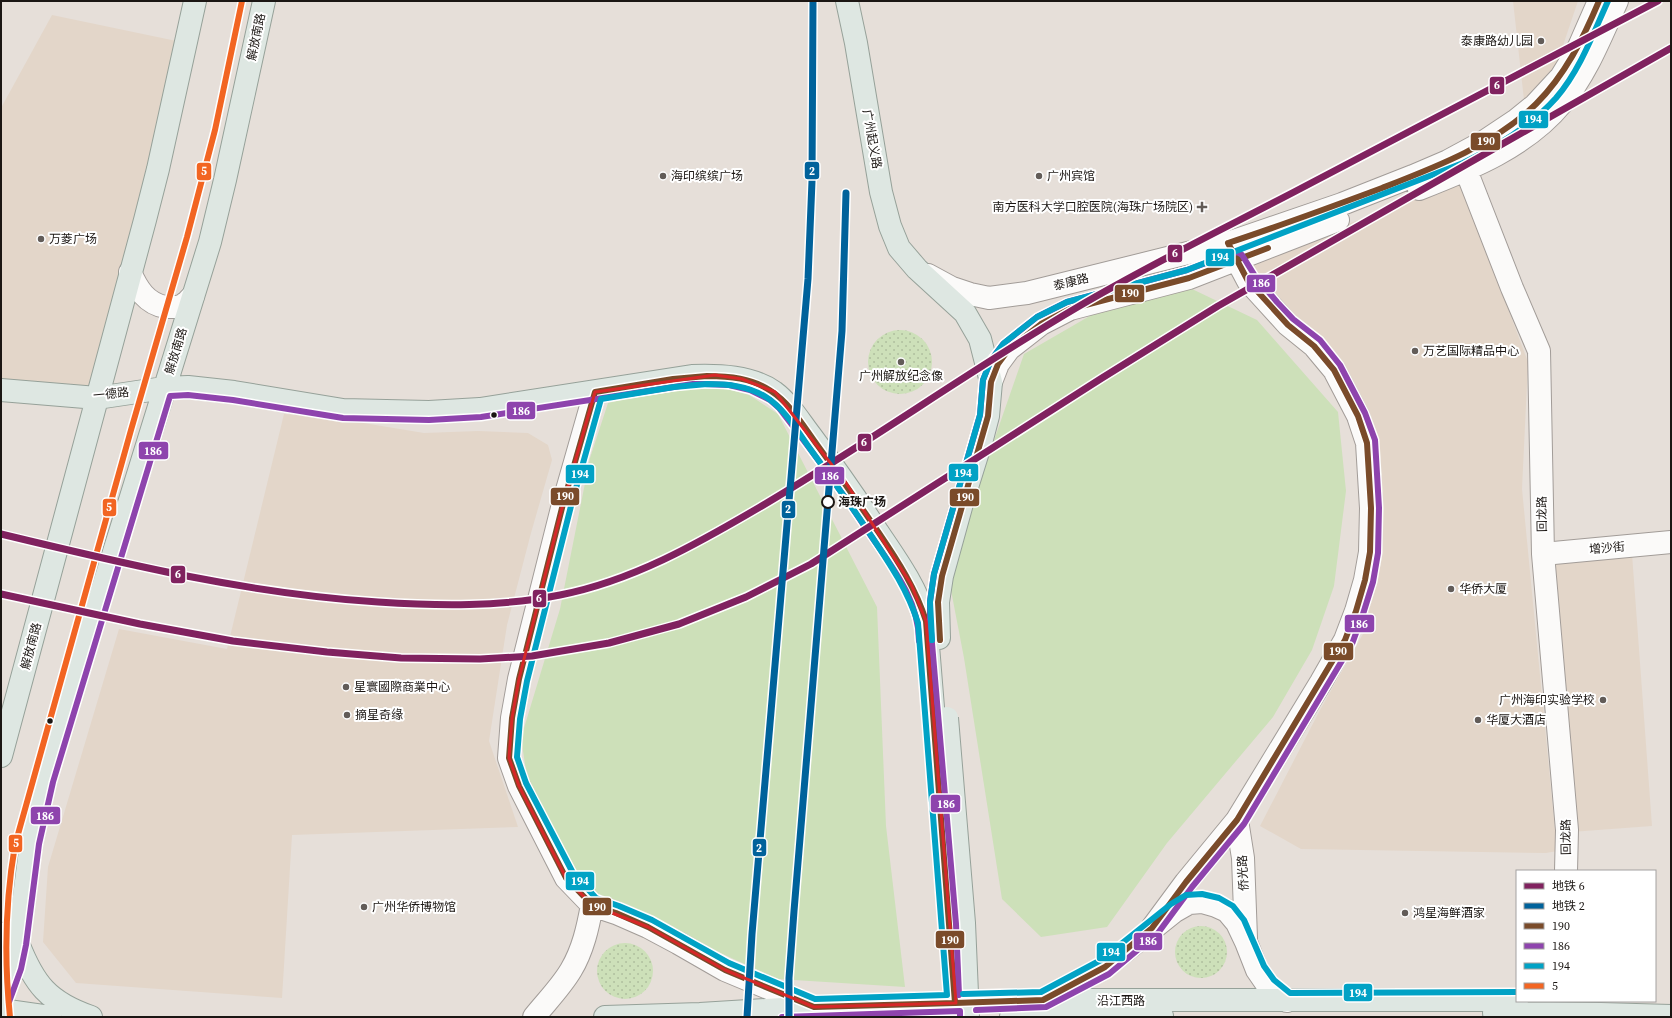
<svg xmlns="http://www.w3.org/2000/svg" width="1672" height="1018" font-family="'Source Serif 4','Noto Sans SC',serif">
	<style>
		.built { fill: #e3d6c9 }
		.grass { fill: url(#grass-dots) }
		.park { fill: #cde0b9 }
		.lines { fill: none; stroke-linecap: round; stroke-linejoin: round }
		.minor-casing { stroke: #a29c98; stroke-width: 24 }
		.major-casing { stroke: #96a199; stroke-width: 24 }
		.minor { stroke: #fbfaf9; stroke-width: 22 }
		.major { stroke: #dee7e2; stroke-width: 22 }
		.major-bridge-casing { stroke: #96a199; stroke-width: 24; stroke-linecap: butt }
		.major-bridge { stroke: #dee7e2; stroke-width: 22 }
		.bus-1-casing { stroke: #fff; stroke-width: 9 }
		.bus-2-casing { stroke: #fff; stroke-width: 9 }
		.bus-3-casing { stroke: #fff; stroke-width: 9 }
		.bus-4-casing { stroke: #fff; stroke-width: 9 }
		.bus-1 { stroke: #7a4b2a; stroke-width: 6 }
		.bus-2 { stroke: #8e44ad; stroke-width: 6 }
		.bus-3 { stroke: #01a2c5; stroke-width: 6 }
		.bus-4 { stroke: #f26522; stroke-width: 6 }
		.metro-1-casing { stroke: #fff; stroke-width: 10 }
		.metro-2-casing { stroke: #fff; stroke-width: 10 }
		.metro-1 { stroke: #80225f; stroke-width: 7 }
		.metro-2 { stroke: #00629b; stroke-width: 7 }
		.marked { fill: none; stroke: #d62828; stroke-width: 3; stroke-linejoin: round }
		.poi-dot { fill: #625c58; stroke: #fff; stroke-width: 1.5 }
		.bus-dot { fill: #1b1613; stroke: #fff; stroke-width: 1.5 }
		.stop-dot { fill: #fff; stroke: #1b1613; stroke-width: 2 }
		.labels { text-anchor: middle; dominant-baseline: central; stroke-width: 4; stroke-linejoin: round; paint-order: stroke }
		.street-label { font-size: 12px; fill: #1b1613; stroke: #fff }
		.poi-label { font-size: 12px; fill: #1b1613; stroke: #fff; text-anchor: start }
		.stop-label { font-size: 12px; font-weight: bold; fill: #1b1613; stroke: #fff; text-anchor: start }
		.line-badge { stroke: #fff; stroke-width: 1.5 }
		.badge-label { font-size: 11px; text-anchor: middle; font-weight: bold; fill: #fff }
	</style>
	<defs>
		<pattern id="grass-dots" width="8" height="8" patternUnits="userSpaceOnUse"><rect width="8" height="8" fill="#cde0b9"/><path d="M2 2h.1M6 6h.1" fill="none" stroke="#afbf9e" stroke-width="1.8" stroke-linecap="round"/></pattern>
	</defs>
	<rect width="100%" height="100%" fill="#e6dfd9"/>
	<!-- built -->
	<path class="built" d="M1513,1H1578L1553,75L1524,100Z
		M52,15L186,43L97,398L1,390V108Z
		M1460,180L1528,362L1522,489L1557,851L1546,853L1301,849L1260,826L1320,710L1367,627L1372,587L1375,476L1382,475L1346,374L1249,263Z
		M284,414L327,417L424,433L478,431L528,433L548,445L552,460L531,533L507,625L489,741L518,827L292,835L282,998L76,983L43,942L48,867L119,629L227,649Z
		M1632,554L1652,826L1571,832L1548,559Z"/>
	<!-- grass -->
	<path class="grass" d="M868 362a32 32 0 1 1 64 0a32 32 0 1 1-64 0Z
		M1175 952a26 26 0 1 1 52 0a26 26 0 1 1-52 0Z
		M597 971a28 28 0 1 1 56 0a28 28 0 1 1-56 0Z"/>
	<!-- park -->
	<path class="park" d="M1192,289L1257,320L1338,412L1346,491L1334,586L1312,650L1273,717L1167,843L1107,927L1041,937L1002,899L964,658L950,585L975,495L1024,354L1107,306Z
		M716,386L749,395L778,414L877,607L886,826L905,987L778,979L696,942L596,893L575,869L527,777L521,738L560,609L590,458L608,403L677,387Z"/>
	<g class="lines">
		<!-- minor casing -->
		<g class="minor-casing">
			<path id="minor" d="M1466,170L1512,288L1539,351L1543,554L1567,830L1566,871
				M1419,189C1470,169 1526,147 1562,103C1587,73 1601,36 1617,1
				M130,272C137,288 146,304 166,307C172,307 179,308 184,304C187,303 190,298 193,296
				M928,275L952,288L970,294L989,298L1027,293L1228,243L1342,204L1413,176L1448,161L1485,141L1515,121L1535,105L1561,77L1569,64L1578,49L1599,1
				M991,382L998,364L1009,349L1041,324L1070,309L1189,278L1338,220
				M595,392L563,504L519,679L512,718L509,758L519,786L566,878L592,905L616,913L648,927L678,943L725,970L814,1007
				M1543,554L1671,542
				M1237,820L1243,858L1246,938
				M1152,928L1186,882L1237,820L1321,682L1345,640L1356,611L1365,580L1370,552L1371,508L1367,443L1358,416L1334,370L1314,346L1288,325L1248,281L1228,243
				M1,935L10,932L20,925
				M1043,1000L1105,967L1175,911L1189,903L1202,902L1216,906L1227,911L1237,923L1246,942L1257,970L1268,986L1287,1001
				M534,1017C546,1002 561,987 571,970C583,950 588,927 592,905"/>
		</g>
		<!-- major casing -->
		<g class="major-casing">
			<path id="major" d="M847,1L856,43L881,192L890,226L899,248L917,269L965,313L980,339L991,382L988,416L982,439L963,500L942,576L938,602L939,638
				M1,390L97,398L164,388L188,387L234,392L343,410L429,412L480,409L692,376C719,375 751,376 774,392C789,403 800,422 811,436C834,467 856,498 877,531C896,559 917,588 926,621L934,720
				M1,756L145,220L158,169L195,1
				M18,943C34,984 48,1002 91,1017
				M1,999L13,966L18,943L31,843L45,780L82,655L210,242L225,180L264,1
				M1,1010L50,1017
				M1494,1013L1601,1014L1671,1016
				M605,1017L700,1014L814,1007L1043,1000H1517
				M1011,1017L1162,1016"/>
		</g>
		<!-- minor -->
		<use href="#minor" class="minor"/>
		<!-- major -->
		<use href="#major" class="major"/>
		<!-- major-bridge casing -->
		<g class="major-bridge-casing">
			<path id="major-bridge" d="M947,718L964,923L968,1017"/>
		</g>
		<!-- major-bridge -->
		<use href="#major-bridge" class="major-bridge"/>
		<!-- bus-1 casing -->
		<g class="bus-1-casing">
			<path id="bus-1" d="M707,376C729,376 752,378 771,391C791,404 804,427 818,446C839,475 859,504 879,533C898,561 916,589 926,621L955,1003L814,1007L725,970L648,927L616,913L592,905L566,878L519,786L509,758L512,718L519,679L563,504L595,392L673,379Z
				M940,640L938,602L942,576L988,416L991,382L998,364L1009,349L1041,324L1070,309L1189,278L1268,248
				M955,1003L1043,1000L1105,967L1152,928L1186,882L1237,820L1345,640L1356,611L1365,580L1370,552L1371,508L1367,443L1358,416L1334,370L1314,346L1288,325L1248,281L1228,243C1280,226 1331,207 1382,188C1436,167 1494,145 1536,104C1565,75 1583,39 1599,1"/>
		</g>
		<!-- bus-2 casing -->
		<g class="bus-2-casing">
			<path id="bus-2" d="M959,995L956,924L930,620V601L934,574L980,415L983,380L991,360L1003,344L1037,317L1067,302L1187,270L1233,253L1238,252L1242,255L1255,276L1277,302L1293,319L1320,340L1340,365L1365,413L1375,440L1379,508L1378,553L1373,582L1363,614L1352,644L1244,824L1192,887L1158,933L1109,974L1046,1007L976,1010
				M9,1002L21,969L26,945L39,844L53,782L170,396L188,395L233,400L343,418L429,420L481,417L693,384H705L729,385L750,390L770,400L779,408C809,447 838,486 865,527C888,562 919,597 919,641
				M782,1017L960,1011V1017"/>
		</g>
		<!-- bus-3 casing -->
		<g class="bus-3-casing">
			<path id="bus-3" d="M707,384C728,384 748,386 766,397C785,409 798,432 811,450C832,479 853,508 872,537C890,564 908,591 918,623L947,995L815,999L729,963L652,920L619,906L596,898L573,873L526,783L517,757L520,719L527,681L571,506L601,399L674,387Z
				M932,640L930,602L934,574L980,415L983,380L991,360L1004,343L1037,317L1067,302L1187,270L1463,163C1497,146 1530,127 1556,98C1580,70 1593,34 1608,1
				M963,994L1041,992L1101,960L1171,904L1186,895L1202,894L1219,898L1233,906L1244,920L1264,966L1274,980L1290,993L1517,992"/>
		</g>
		<!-- bus-4 casing -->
		<g class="bus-4-casing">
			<path id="bus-4" d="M10,1017C4,959 5,903 15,845L131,430L187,237L215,130L242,1"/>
		</g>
		<!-- bus-1 -->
		<use href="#bus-1" class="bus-1"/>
		<!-- bus-2 -->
		<use href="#bus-2" class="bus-2"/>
		<!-- bus-3 -->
		<use href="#bus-3" class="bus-3"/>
		<!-- bus-4 -->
		<use href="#bus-4" class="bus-4"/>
		<!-- metro-1 casing -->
		<g class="metro-1-casing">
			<path id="metro-1" d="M1,534C125,564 250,594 378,602C439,606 500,607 560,595C632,581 697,544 760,507C867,444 969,371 1076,308C1147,266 1221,230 1294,192C1415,128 1537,65 1658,1
				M1,594L140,624L233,641L327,652L401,658L480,659L532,656L609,643L679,624L746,597L811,564L1102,378L1218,306L1671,48"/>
		</g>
		<!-- metro-2 casing -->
		<g class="metro-2-casing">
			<path id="metro-2" d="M747,1017L752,934L808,279L812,181L813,1
				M789,1017V978L794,911L842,331L846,193"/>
		</g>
		<!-- metro-1 -->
		<use href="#metro-1" class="metro-1"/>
		<!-- metro-2 -->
		<use href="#metro-2" class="metro-2"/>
	</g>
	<!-- marked area -->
	<path class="marked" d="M715,375L742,379L775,392L846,483L911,584L926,621L956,1003L814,1007L725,970L648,927L592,905L566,878L519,786L509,758L512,718L519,679L563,504L595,392Z"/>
	<!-- markers -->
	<g class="poi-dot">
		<circle cx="1541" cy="41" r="4"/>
		<circle cx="663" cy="176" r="4"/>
		<circle cx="1039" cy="176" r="4"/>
		<path d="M1200 201h4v4h4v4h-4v4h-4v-4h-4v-4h4z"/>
		<circle cx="41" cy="239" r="4"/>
		<circle cx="1415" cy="351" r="4"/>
		<circle cx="901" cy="362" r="4"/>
		<circle cx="1451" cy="589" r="4"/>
		<circle cx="346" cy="687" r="4"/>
		<circle cx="1603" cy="700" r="4"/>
		<circle cx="347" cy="715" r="4"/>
		<circle cx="1478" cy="720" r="4"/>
		<circle cx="364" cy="907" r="4"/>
		<circle cx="1405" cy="913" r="4"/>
	</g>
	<g class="bus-dot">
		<circle cx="494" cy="415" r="3.5"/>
		<circle cx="50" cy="721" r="3.5"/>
	</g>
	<circle class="stop-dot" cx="828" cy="502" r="6"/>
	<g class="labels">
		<!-- street labels -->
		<g class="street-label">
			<text transform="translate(256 37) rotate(-78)">解放南路</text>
			<text transform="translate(872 139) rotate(80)">广州起义路</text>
			<text transform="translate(1071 282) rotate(-14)">泰康路</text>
			<text transform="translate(176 351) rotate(-73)">解放南路</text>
			<text transform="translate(111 394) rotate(-6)">一德路</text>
			<text transform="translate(1542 514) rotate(-91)">回龙路</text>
			<text transform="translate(1607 548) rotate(-5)">增沙街</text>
			<text transform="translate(31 646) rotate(-75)">解放南路</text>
			<text transform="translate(1566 837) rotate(-91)">回龙路</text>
			<text transform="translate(1243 873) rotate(-93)">侨光路</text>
			<text x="1121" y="1001">沿江西路</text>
		</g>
		<!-- poi labels -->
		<g class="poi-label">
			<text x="1533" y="41" text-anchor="end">泰康路幼儿园</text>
			<text x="671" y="176">海印缤缤广场</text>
			<text x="1047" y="176">广州宾馆</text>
			<text x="1193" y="207" text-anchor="end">南方医科大学口腔医院(海珠广场院区)</text>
			<text x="49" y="239">万菱广场</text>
			<text x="1423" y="351">万艺国际精品中心</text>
			<text x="901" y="376" text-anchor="middle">广州解放纪念像</text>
			<text x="1459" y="589">华侨大厦</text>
			<text x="354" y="687">星寰國際商業中心</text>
			<text x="1595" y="700" text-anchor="end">广州海印实验学校</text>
			<text x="355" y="715">摘星奇缘</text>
			<text x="1486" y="720">华厦大酒店</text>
			<text x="372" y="907">广州华侨博物馆</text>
			<text x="1413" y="913">鸿星海鲜酒家</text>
		</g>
		<!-- stop labels -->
		<g class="stop-label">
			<text x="838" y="502">海珠广场</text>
		</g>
	</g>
	<g class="line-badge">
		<rect x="1489" y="76" width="16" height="19" rx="4" fill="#80225f"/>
		<rect x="1518" y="110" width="31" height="19" rx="4" fill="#01a2c5"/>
		<rect x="1470" y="132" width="31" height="19" rx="4" fill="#7a4b2a"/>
		<rect x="804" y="161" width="16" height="19" rx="4" fill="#00629b"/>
		<rect x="196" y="162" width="16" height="19" rx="4" fill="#f26522"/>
		<rect x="1167" y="244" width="16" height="19" rx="4" fill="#80225f"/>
		<rect x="1205" y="248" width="30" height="19" rx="4" fill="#01a2c5"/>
		<rect x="1246" y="274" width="30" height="19" rx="4" fill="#8e44ad"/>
		<rect x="1114" y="284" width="31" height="19" rx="4" fill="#7a4b2a"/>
		<rect x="506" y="401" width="30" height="19" rx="4" fill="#8e44ad"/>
		<rect x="857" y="433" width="15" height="19" rx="4" fill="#80225f"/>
		<rect x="138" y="441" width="31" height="19" rx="4" fill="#8e44ad"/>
		<rect x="948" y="463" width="31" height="19" rx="4" fill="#01a2c5"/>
		<rect x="565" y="464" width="30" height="20" rx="4" fill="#01a2c5"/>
		<rect x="814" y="466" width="31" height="19" rx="4" fill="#8e44ad"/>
		<rect x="550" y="487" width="30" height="19" rx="4" fill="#7a4b2a"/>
		<rect x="949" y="488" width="31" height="19" rx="4" fill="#7a4b2a"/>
		<rect x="102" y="498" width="15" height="19" rx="4" fill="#f26522"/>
		<rect x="781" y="500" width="15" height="19" rx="4" fill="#00629b"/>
		<rect x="170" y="565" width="16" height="19" rx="4" fill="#80225f"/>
		<rect x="532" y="589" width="15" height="19" rx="4" fill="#80225f"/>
		<rect x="1344" y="614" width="31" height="19" rx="4" fill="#8e44ad"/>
		<rect x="1323" y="642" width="31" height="19" rx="4" fill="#7a4b2a"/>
		<rect x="930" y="794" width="31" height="19" rx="4" fill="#8e44ad"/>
		<rect x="30" y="806" width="31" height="19" rx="4" fill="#8e44ad"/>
		<rect x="8" y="834" width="15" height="19" rx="4" fill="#f26522"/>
		<rect x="752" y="838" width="15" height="19" rx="4" fill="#00629b"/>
		<rect x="565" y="871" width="30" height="20" rx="4" fill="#01a2c5"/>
		<rect x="582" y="897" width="30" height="19" rx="4" fill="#7a4b2a"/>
		<rect x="935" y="930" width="30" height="19" rx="4" fill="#7a4b2a"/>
		<rect x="1133" y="932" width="30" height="19" rx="4" fill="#8e44ad"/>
		<rect x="1096" y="942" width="30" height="20" rx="4" fill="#01a2c5"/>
		<rect x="1343" y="983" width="30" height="19" rx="4" fill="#01a2c5"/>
	</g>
	<g class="badge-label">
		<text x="1497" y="89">6</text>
		<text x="1533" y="123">194</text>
		<text x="1486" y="145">190</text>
		<text x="812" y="175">2</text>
		<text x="204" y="175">5</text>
		<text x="1175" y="257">6</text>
		<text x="1220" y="261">194</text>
		<text x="1261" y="287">186</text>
		<text x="1130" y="297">190</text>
		<text x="521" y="415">186</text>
		<text x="864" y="446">6</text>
		<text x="153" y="455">186</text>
		<text x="963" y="477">194</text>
		<text x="580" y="478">194</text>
		<text x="830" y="480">186</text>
		<text x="565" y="500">190</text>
		<text x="965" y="501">190</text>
		<text x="109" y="511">5</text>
		<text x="788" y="513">2</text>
		<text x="178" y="578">6</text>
		<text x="539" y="602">6</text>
		<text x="1359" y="628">186</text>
		<text x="1338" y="655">190</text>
		<text x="946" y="808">186</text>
		<text x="45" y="820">186</text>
		<text x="16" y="847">5</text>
		<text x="759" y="852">2</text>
		<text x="580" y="885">194</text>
		<text x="597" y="911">190</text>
		<text x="950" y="944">190</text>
		<text x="1148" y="945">186</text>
		<text x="1111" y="956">194</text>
		<text x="1358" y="997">194</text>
	</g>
	<!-- border -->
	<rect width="1672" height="1018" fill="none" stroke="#1b1613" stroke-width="4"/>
	<!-- legend -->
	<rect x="1516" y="870" width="140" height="132" fill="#ffffff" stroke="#a4a2a1"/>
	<rect x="1524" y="883" width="20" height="6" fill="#80225f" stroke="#a4a2a1"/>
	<text x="1552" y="890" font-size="12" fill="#1b1613">地铁 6</text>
	<rect x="1524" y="903" width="20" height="6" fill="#00629b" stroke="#a4a2a1"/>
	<text x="1552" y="910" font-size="12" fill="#1b1613">地铁 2</text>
	<rect x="1524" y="923" width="20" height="6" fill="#7a4b2a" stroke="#a4a2a1"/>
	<text x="1552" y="930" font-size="12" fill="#1b1613">190</text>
	<rect x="1524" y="943" width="20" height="6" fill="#8e44ad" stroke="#a4a2a1"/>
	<text x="1552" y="950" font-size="12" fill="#1b1613">186</text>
	<rect x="1524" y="963" width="20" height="6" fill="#01a2c5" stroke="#a4a2a1"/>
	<text x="1552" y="970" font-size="12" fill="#1b1613">194</text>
	<rect x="1524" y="983" width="20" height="6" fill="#f26522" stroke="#a4a2a1"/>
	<text x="1552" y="990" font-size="12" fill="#1b1613">5</text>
</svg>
